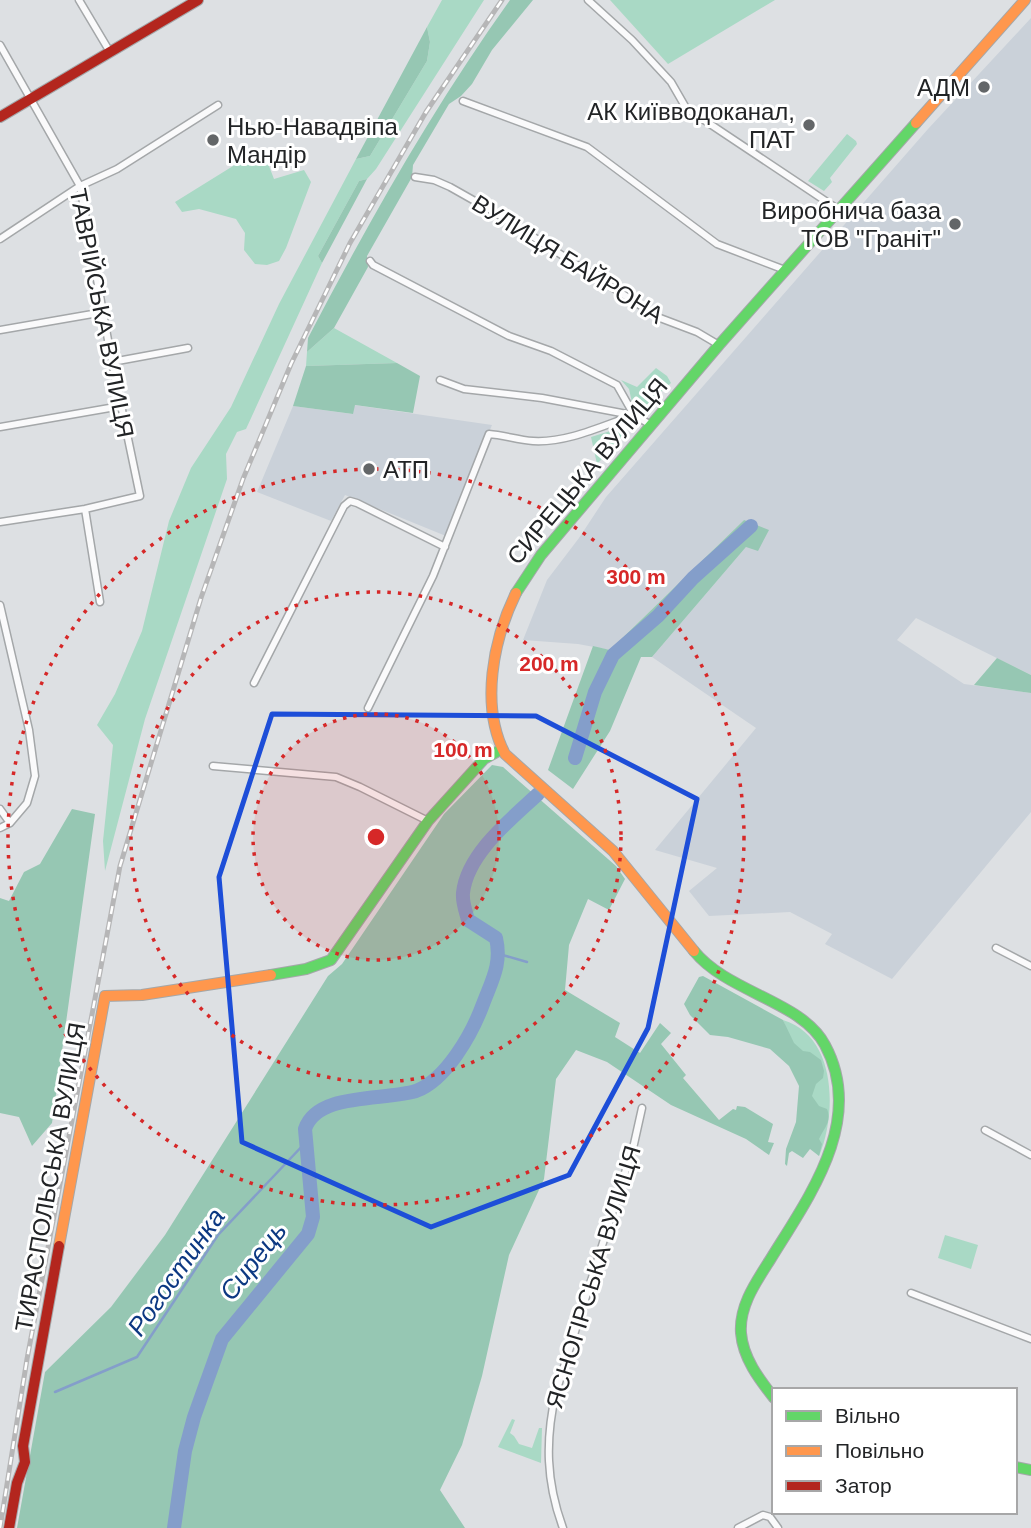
<svg xmlns="http://www.w3.org/2000/svg" width="1031" height="1528" font-family="Helvetica,sans-serif">
	<style>
		.built { fill: #cad1d9 }
		.green { fill: #a9d9c5 }
		.forest { fill: #96c7b3 }
		.lines { fill: none; stroke-linecap: round; stroke-linejoin: round }
		.stream { stroke: #849eca; stroke-width: 2.5 }
		.river { stroke: #849eca; stroke-width: 14 }
		.street-casing { stroke: #a4a7a9; stroke-width: 9 }
		.fast-casing { stroke: #a4a7a9; stroke-width: 12 }
		.slow-casing { stroke: #a4a7a9; stroke-width: 12 }
		.jam-casing { stroke: #a4a7a9; stroke-width: 12 }
		.street { stroke: #fafafb; stroke-width: 6 }
		.fast { stroke: #63d668; stroke-width: 10 }
		.slow { stroke: #ff974d; stroke-width: 10 }
		.jam { stroke: #b3261e; stroke-width: 10 }
		.rail-casing { stroke: #b6b6b7; stroke-width: 5 }
		.rail { stroke: #fff; stroke-width: 2.5; stroke-dasharray: 8; stroke-linecap: butt }
		.marked { fill: none; stroke: #1d4ed8; stroke-width: 5; stroke-linejoin: round }
		.ring { fill: none; stroke: #d62828; stroke-width: 3.5; stroke-dasharray: 3.5 7 }
		.poi-dot { fill: #636668; stroke: #fff; stroke-width: 2.5 }
		.labels { text-anchor: middle; dominant-baseline: central; stroke-width: 6; stroke-linejoin: round; paint-order: stroke }
		.poi-label { font-size: 24px; fill: #222426; stroke: #fff; text-anchor: end }
		.street-label { font-size: 24px; fill: #222426; stroke: #fff }
		.water-label { font-size: 26px; font-style: italic; fill: #0c3882; stroke: #fff }
		.centre { fill: #d62828; stroke: #fff; stroke-width: 3.5 }
		.ring-label { font-size: 21px; text-anchor: middle; font-weight: bold; fill: #d62828; stroke: #fff; stroke-width: 6; stroke-linejoin: round; paint-order: stroke }
	</style>
	<rect width="100%" height="100%" fill="#dde0e3"/>
	<!-- built -->
	<path class="built" d="M1031,18V675L916,618L897,640L964,684L1031,693V812L892,979L825,944L832,934L790,912L709,916L689,891L717,868L655,850L756,728L652,657L746,547L744,520L610,650L578,644L523,640L547,580L579,538L606,497L928,129Z
		M354,405L492,425L446,536L345,495L331,521L257,492L293,406L352,414Z"/>
	<!-- green -->
	<path class="green" d="M442,0H484L376,169L367,179L359,181L318,256L322,263L246,429L237,432L226,454L227,479L145,719L105,871L103,841L113,745L97,725L115,694L142,631L169,521L191,468L231,407L279,304L356,159L370,156L427,61L430,42L427,27Z
		M610,0H775L668,64Z
		M847,134L856,141L857,144L830,178L832,182L824,191L808,181Z
		M262,148L274,179L304,170L311,182L286,248L279,261L267,265L255,264L244,250L245,233L236,219L199,209L182,212L175,202Z
		M334,328L397,363L306,366L307,352Z
		M656,368L667,376L671,383L643,408L633,407L629,389L621,380L637,387Z
		M623,427L626,434L597,464L591,437Z
		M783,1020C837,1036 837,1114 819,1156L806,1080Z
		M945,1235L978,1245L971,1269L938,1258Z
		M512,1419L515,1420L510,1433L514,1436L519,1444L532,1448L539,1428H542L541,1463L498,1447Z"/>
	<!-- forest -->
	<path class="forest" d="M510,0H533L492,50L472,84L461,96L449,104L413,165L412,177L367,256L368,267L334,328L307,352L308,338C369,221 433,108 510,0Z
		M427,27L430,42L427,61L370,156L356,159Z
		M367,179L322,263L318,256L359,181Z
		M397,363L420,376L413,413L355,405L353,414L293,406L306,366Z
		M744,520L769,530L758,551L746,547L652,657H641L610,731L573,789L548,770L593,646L610,650Z
		M997,658L1031,675V693L974,685Z
		M492,765L503,767L616,866L625,879L609,910L588,899L569,945L565,990L620,1023L615,1037L640,1053L660,1023L671,1033L661,1044L686,1075L683,1078L719,1120L733,1109L736,1110L737,1106L745,1107L773,1124L768,1142L774,1143L769,1155L746,1139L671,1105L607,1062L576,1050L556,1079L544,1179L509,1255L482,1376L462,1445L440,1490L465,1528H17L45,1372L111,1307L165,1235L328,976L342,964L444,814Z
		M72,809L95,814L52,1123L32,1146L19,1117L0,1113V898L9,901L24,872L40,864Z
		M703,976L783,1020L794,1043L803,1051L810,1052L821,1060L824,1071L823,1078L816,1084L812,1096L819,1106L827,1109C832,1122 824,1128 819,1139L822,1144L819,1156L810,1149L803,1158L792,1151L789,1153L787,1166L785,1164L786,1149L796,1122L799,1086L789,1066L770,1049L728,1037L710,1035L690,1015L684,1004L699,977Z"/>
	<g class="lines">
		<!-- stream -->
		<path class="stream" d="M499,954L527,962
			M55,1392L137,1357L218,1235L306,1142"/>
		<!-- river -->
		<path class="river" d="M575,758L595,692L613,655L658,616L693,578L751,526
			M174,1528L185,1451L194,1417L222,1339L308,1234L313,1217L305,1129C317,1092 384,1101 416,1091C446,1080 472,1034 483,1004C492,980 502,964 496,938L468,920C466,912 462,902 463,893C467,854 511,819 538,794"/>
		<!-- street casing -->
		<g class="street-casing">
			<path id="street" d="M79,0L110,52
				M588,0L632,40L671,82L686,108L839,210
				M0,45L80,186L112,362L140,496L85,509L0,522
				M463,101L587,147L717,244L785,270
				M415,177L434,180L450,187L496,213L660,318L697,332L719,345
				M0,239L80,186L117,169L218,105
				M370,261L373,265L509,336L551,351L617,385L634,415
				M0,330L104,312
				M112,362L188,348
				M440,380L464,389L542,398L632,415
				M0,427L121,406
				M85,509L100,602
				M0,605L29,730L35,776L27,803L10,823L0,828
				M254,683L344,506L350,501L357,503L445,547
				M368,708L433,576L489,434C503,435 518,440 533,441C567,443 602,426 634,415L651,425
				M213,766L336,777L360,787L428,821
				M0,809L10,823
				M996,948L1031,966
				M985,1130L1031,1155
				M911,1293L1031,1339
				M563,1528C546,1482 545,1440 556,1392L634,1144L642,1108
				M738,1528L763,1515L770,1517L778,1528"/>
		</g>
		<!-- fast casing -->
		<g class="fast-casing">
			<path id="fast" d="M516,593L541,555L719,345L916,123
				M694,951C728,993 802,1001 825,1045C866,1121 808,1198 770,1260C756,1282 739,1306 741,1333C743,1358 759,1379 774,1398
				M271,975L306,969L331,960L428,821L484,759L502,749
				M1015,1467L1031,1470"/>
		</g>
		<!-- slow casing -->
		<g class="slow-casing">
			<path id="slow" d="M916,123L1025,0
				M516,593C493,640 480,706 505,754L613,851L694,951
				M59,1246L105,996L142,995L271,975"/>
		</g>
		<!-- jam casing -->
		<g class="jam-casing">
			<path id="jam" d="M0,117L198,0
				M9,1528L17,1483L25,1462L23,1446L59,1246"/>
		</g>
		<!-- street -->
		<use href="#street" class="street"/>
		<!-- fast -->
		<use href="#fast" class="fast"/>
		<!-- slow -->
		<use href="#slow" class="slow"/>
		<!-- jam -->
		<use href="#jam" class="jam"/>
		<!-- rail casing -->
		<g class="rail-casing">
			<path id="rail" d="M0,1528L27,1359L120,866L201,598L243,479L291,364L350,243L426,112L502,0"/>
		</g>
		<!-- rail -->
		<use href="#rail" class="rail"/>
	</g>
	<!-- marked area -->
	<path class="marked" d="M272,714L536,716L697,799L648,1028L569,1175L431,1227L242,1142L219,877Z"/>
	<!-- distance rings -->
	<circle cx="376" cy="837" r="123" fill="#d62828" fill-opacity=".12"/>
	<g class="ring">
		<circle cx="376" cy="837" r="123"/>
		<circle cx="376" cy="837" r="245"/>
		<circle cx="376" cy="837" r="368"/>
	</g>
	<!-- markers -->
	<g class="poi-dot">
		<circle cx="984" cy="87" r="7"/>
		<circle cx="809" cy="125" r="7"/>
		<circle cx="213" cy="140" r="7"/>
		<circle cx="955" cy="224" r="7"/>
		<circle cx="369" cy="469" r="7"/>
	</g>
	<g class="labels">
		<!-- poi labels -->
		<g class="poi-label">
			<text x="970" y="87">АДМ</text>
			<text x="795" y="111">АК Київводоканал,<tspan x="795" dy="28">ПАТ</tspan></text>
			<text x="227" y="126" text-anchor="start">Нью-Навадвіпа<tspan x="227" dy="28">Мандір</tspan></text>
			<text x="941" y="210">Виробнича база<tspan x="941" dy="28">ТОВ "Граніт"</tspan></text>
			<text x="383" y="469" text-anchor="start">АТП</text>
		</g>
		<!-- street labels -->
		<g class="street-label">
			<text transform="translate(568 259) rotate(32)">ВУЛИЦЯ БАЙРОНА</text>
			<text transform="translate(102 313) rotate(79)">ТАВРІЙСЬКА ВУЛИЦЯ</text>
			<text transform="translate(587 471) rotate(-50)">СИРЕЦЬКА ВУЛИЦЯ</text>
			<text transform="translate(50 1177) rotate(-80)">ТИРАСПОЛЬСЬКА ВУЛИЦЯ</text>
			<text transform="translate(593 1277) rotate(-73)">ЯСНОГІРСЬКА ВУЛИЦЯ</text>
		</g>
		<!-- water labels -->
		<g class="water-label">
			<text transform="translate(253 1261) rotate(-52)">Сирець</text>
			<text transform="translate(176 1272) rotate(-55)">Рогостинка</text>
		</g>
	</g>
	<circle cx="376" cy="837" r="10" class="centre"/>
	<g class="ring-label">
		<text x="636" y="584">300 m</text>
		<text x="549" y="671">200 m</text>
		<text x="463" y="757">100 m</text>
	</g>
	<!-- legend -->
	<rect x="772" y="1388" width="245" height="126" fill="#ffffff" stroke="#a7a7a8" stroke-width="2"/>
	<rect x="786" y="1411" width="35" height="10" fill="#63d668" stroke="#a7a7a8" stroke-width="2"/>
	<text x="835" y="1423" font-size="21" fill="#222426">Вільно</text>
	<rect x="786" y="1446" width="35" height="10" fill="#ff974d" stroke="#a7a7a8" stroke-width="2"/>
	<text x="835" y="1458" font-size="21" fill="#222426">Повільно</text>
	<rect x="786" y="1481" width="35" height="10" fill="#b3261e" stroke="#a7a7a8" stroke-width="2"/>
	<text x="835" y="1493" font-size="21" fill="#222426">Затор</text>
</svg>
